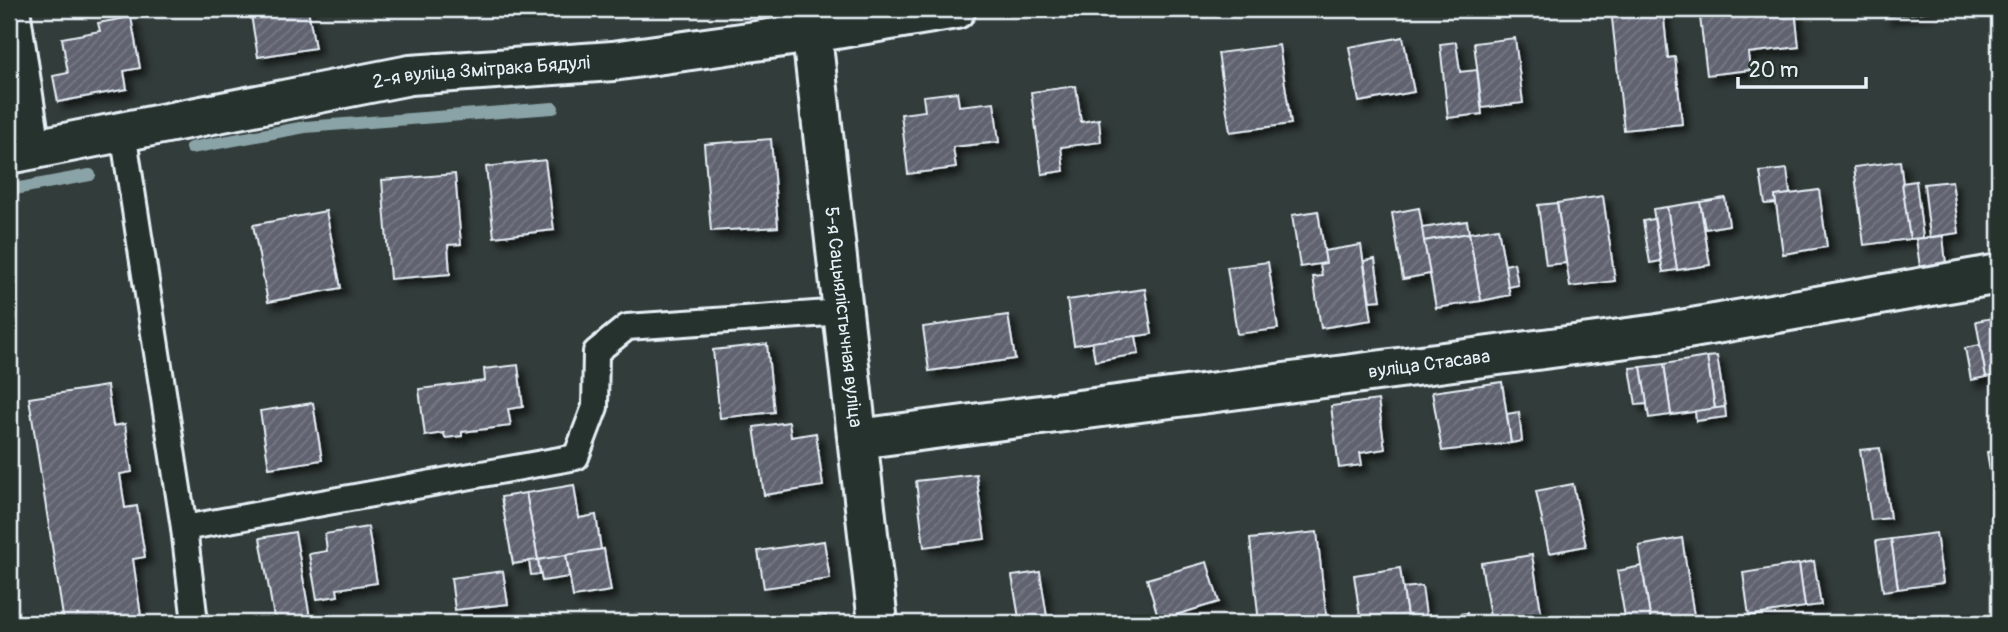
<svg xmlns="http://www.w3.org/2000/svg" width="2008" height="632" viewBox="0 0 2008 632" font-family="Pangolin,sans-serif">
<style>
.lines{fill:none;stroke-linecap:round;stroke-linejoin:round}
.stream{stroke:#8aa3a7;stroke-width:12}
.building{fill:url(#building-hatch);stroke:#e8f1f8;stroke-width:2;filter:url(#shadow)}
.service-casing{stroke:#e8f1f8;stroke-width:30}
.minor-casing{stroke:#e8f1f8;stroke-width:44}
.service{stroke:#26332d;stroke-width:24}
.minor{stroke:#26332d;stroke-width:38}
.labels{text-anchor:middle;dominant-baseline:central;stroke-width:5;stroke-linejoin:round;paint-order:stroke}
.street-label{font-size:19px;fill:#e8f1f8;stroke:#26332d}
</style>
<defs>
<pattern id="building-hatch" width="6" height="6" patternUnits="userSpaceOnUse" patternTransform="scale(1.75)"><rect width="6" height="6" fill="#60626f"/><path d="M-1 1l2-2M0 6l6-6M5 7l2-2" fill="none" stroke="#777984"/></pattern>
<filter id="shadow"><feDropShadow dx="6" dy="6" stdDeviation="3.5" flood-color="#0009"/></filter>
</defs>
<rect width="100%" height="100%" fill="#323c3a"/>
<filter id="ink" filterUnits="userSpaceOnUse"><feTurbulence type="fractalNoise" baseFrequency=".0143" numOctaves="2"/><feDisplacementMap in="SourceGraphic" scale="14" xChannelSelector="R" yChannelSelector="G"/><feConvolveMatrix kernelMatrix="1 2 1 2 8 2 1 2 1" color-interpolation-filters="sRGB"/></filter>
<g filter="url(#ink)">
<g class="lines">
<g class="stream">
<path d="M191,148L305,127L553,108"/>
<path d="M9,190L90,175"/>
</g>
</g>
<g class="building">
<path d="M250,9H308L315,48L258,57Z"/>
<path d="M1611,9H1663L1668,58L1675,57L1682,124L1624,130Z"/>
<path d="M1699,9H1795L1799,47L1748,53L1750,70L1707,75Z"/>
<path d="M1884,9H1931V11L1885,17Z"/>
<path d="M131,17L140,68L124,71L127,89L58,102L53,76L68,73L62,38L100,31L98,23Z"/>
<path d="M1403,37L1414,92L1359,102L1349,47Z"/>
<path d="M1515,38L1523,103L1482,108L1474,43Z"/>
<path d="M1456,42L1460,72L1477,70L1482,114L1448,118L1440,44Z"/>
<path d="M1279,45L1291,124L1230,132L1218,53Z"/>
<path d="M1076,86L1081,122L1099,119L1101,142L1061,147L1064,171L1042,174L1031,92Z"/>
<path d="M957,92L959,106L994,102L999,142L953,147L956,168L908,174L901,114L925,111L923,96Z"/>
<path d="M771,139L778,227L711,231L704,144Z"/>
<path d="M545,160L554,230L494,237L486,167Z"/>
<path d="M1900,161L1910,239L1864,245L1854,167Z"/>
<path d="M1787,169L1790,194L1775,196L1776,203L1765,204L1760,172Z"/>
<path d="M455,174L461,244L448,245L450,274L390,279L382,180Z"/>
<path d="M1916,181L1923,238L1910,239L1902,183Z"/>
<path d="M1952,181L1959,233L1930,237L1924,184Z"/>
<path d="M1819,190L1827,247L1783,254L1775,196Z"/>
<path d="M1603,196L1615,281L1570,287L1557,203Z"/>
<path d="M1725,198L1729,225L1705,229L1700,202Z"/>
<path d="M1700,202L1710,265L1677,270L1667,207Z"/>
<path d="M1557,203L1566,263L1546,265L1538,205Z"/>
<path d="M1667,207L1677,270L1663,272L1653,209Z"/>
<path d="M1419,208L1430,274L1403,279L1392,213Z"/>
<path d="M326,211L341,288L268,302L253,225Z"/>
<path d="M1318,211L1326,263L1300,267L1292,215Z"/>
<path d="M1654,219L1661,261L1650,263L1643,221Z"/>
<path d="M1467,221L1469,233L1424,241L1422,228Z"/>
<path d="M1498,228L1510,295L1481,301L1469,233Z"/>
<path d="M1469,233L1481,301L1436,308L1424,241Z"/>
<path d="M1943,236L1946,264L1920,267L1916,239Z"/>
<path d="M1361,245L1372,320L1321,328L1313,277L1322,276L1320,264L1326,263L1324,251Z"/>
<path d="M1375,259L1381,300L1370,301L1364,261Z"/>
<path d="M1268,262L1278,329L1237,334L1227,267Z"/>
<path d="M1514,263L1518,285L1508,287L1505,265Z"/>
<path d="M1145,289L1152,334L1074,345L1067,300Z"/>
<path d="M1008,315L1015,359L929,371L923,327Z"/>
<path d="M1999,317V375L1986,377L1976,321Z"/>
<path d="M1136,336L1139,354L1095,361L1092,342Z"/>
<path d="M767,344L774,412L720,418L713,350Z"/>
<path d="M1980,345L1986,377L1971,380L1965,348Z"/>
<path d="M1717,356L1725,407L1715,409L1707,357Z"/>
<path d="M1707,357L1715,409L1671,415L1664,364Z"/>
<path d="M1664,364L1671,415L1649,418L1641,367Z"/>
<path d="M518,365L523,407L508,409L511,426L462,432V436L445,438L444,433L425,436L419,389L485,381L484,369Z"/>
<path d="M1641,367L1647,404L1636,405L1630,368Z"/>
<path d="M1502,382L1511,443L1442,451L1432,392Z"/>
<path d="M107,386L113,426L125,424L132,472L120,474L125,508L137,506L145,557L133,559L142,623H64L29,398Z"/>
<path d="M1378,400L1385,449L1360,453L1362,465L1339,468L1331,406Z"/>
<path d="M313,403L322,460L269,468L260,411Z"/>
<path d="M1725,407L1726,417L1696,421L1695,411Z"/>
<path d="M1519,412L1522,441L1511,443L1507,414Z"/>
<path d="M789,422L791,437L816,433L823,486L764,495L754,427Z"/>
<path d="M1880,448L1890,518L1871,520L1860,450Z"/>
<path d="M1998,451L1999,463L1989,465L1987,452Z"/>
<path d="M1999,463V511L1996,512L1989,465Z"/>
<path d="M976,474L985,539L924,547L916,481Z"/>
<path d="M1573,484L1586,546L1549,553L1536,491Z"/>
<path d="M574,485L579,518L596,515L601,550L538,560L526,493Z"/>
<path d="M526,493L538,560L513,564L501,497Z"/>
<path d="M368,527L377,583L337,589L338,596L317,599L309,554L327,551L325,534Z"/>
<path d="M295,532L311,623H275L260,538Z"/>
<path d="M1317,532L1327,623H1259L1250,539Z"/>
<path d="M1936,533L1943,583L1898,589L1891,539Z"/>
<path d="M1682,538L1694,616L1651,623L1639,546Z"/>
<path d="M1891,539L1898,589L1883,591L1876,541Z"/>
<path d="M824,541L830,579L764,588L758,551Z"/>
<path d="M604,549L611,591L573,597L566,555Z"/>
<path d="M566,555L569,577L542,581L538,560Z"/>
<path d="M1532,555L1543,623H1491L1481,563Z"/>
<path d="M538,560L540,574L531,575L529,561Z"/>
<path d="M1814,561L1821,605L1805,607L1799,564Z"/>
<path d="M1207,562L1219,602L1159,620L1147,579Z"/>
<path d="M1799,564L1805,607L1749,616L1743,573Z"/>
<path d="M1642,566L1651,623H1659H1626L1617,571Z"/>
<path d="M1400,568L1408,623H1361L1354,575Z"/>
<path d="M503,571L508,604L455,610L451,578Z"/>
<path d="M1040,572L1048,623H1016L1015,619L1019,618L1012,576Z"/>
<path d="M1422,586L1427,623H1408L1403,588Z"/>
<path d="M1467,613L1469,623H1427L1426,618Z"/>
<path d="M1579,614L1580,623H1554L1553,619Z"/>
<path d="M826,616V623H781V621Z"/>
</g>
<g class="lines">
<defs>
<g id="service">
<path d="M123,132L184,528L195,623"/>
<path d="M184,528L576,457L595,407L596,352L627,327L843,312"/>
</g>
<g id="minor">
<path d="M10,9L31,149"/>
<path id="s1" d="M809,9L878,623"/>
<path id="s2" d="M9,154L410,75L613,61L812,33L956,9"/>
<path id="s3" d="M858,439L1658,334L1999,274"/>
</g>
</defs>
<use href="#service" class="service-casing"/>
<use href="#minor" class="minor-casing"/>
<use href="#service" class="service"/>
<use href="#minor" class="minor"/>
</g>
</g>
<g class="labels">
<g class="street-label">
<text stroke="none"><textPath href="#s2" startOffset="480">2-я вуліца Змітрака Бядулі</textPath></text>
<text stroke="none"><textPath href="#s1" startOffset="310">5-я Сацыялістычная вуліца</textPath></text>
<text stroke="none"><textPath href="#s3" startOffset="576">вуліца Стасава</textPath></text>
</g>
</g>
<rect width="2008" height="632" fill="none" stroke="#26332d" stroke-width="35"/>
<rect x="18" y="18" width="1973" height="597" fill="none" stroke="#e8f1f8" stroke-width="2.5" filter="url(#ink)"/>
<path d="M1738 77v10h128v-10" fill="none" stroke="#e8f1f8" stroke-width="3.5"/>
<text x="1749" y="77" font-size="21" fill="#e8f1f8" stroke="#26332d" stroke-width="5" paint-order="stroke">20 m</text>
</svg>
